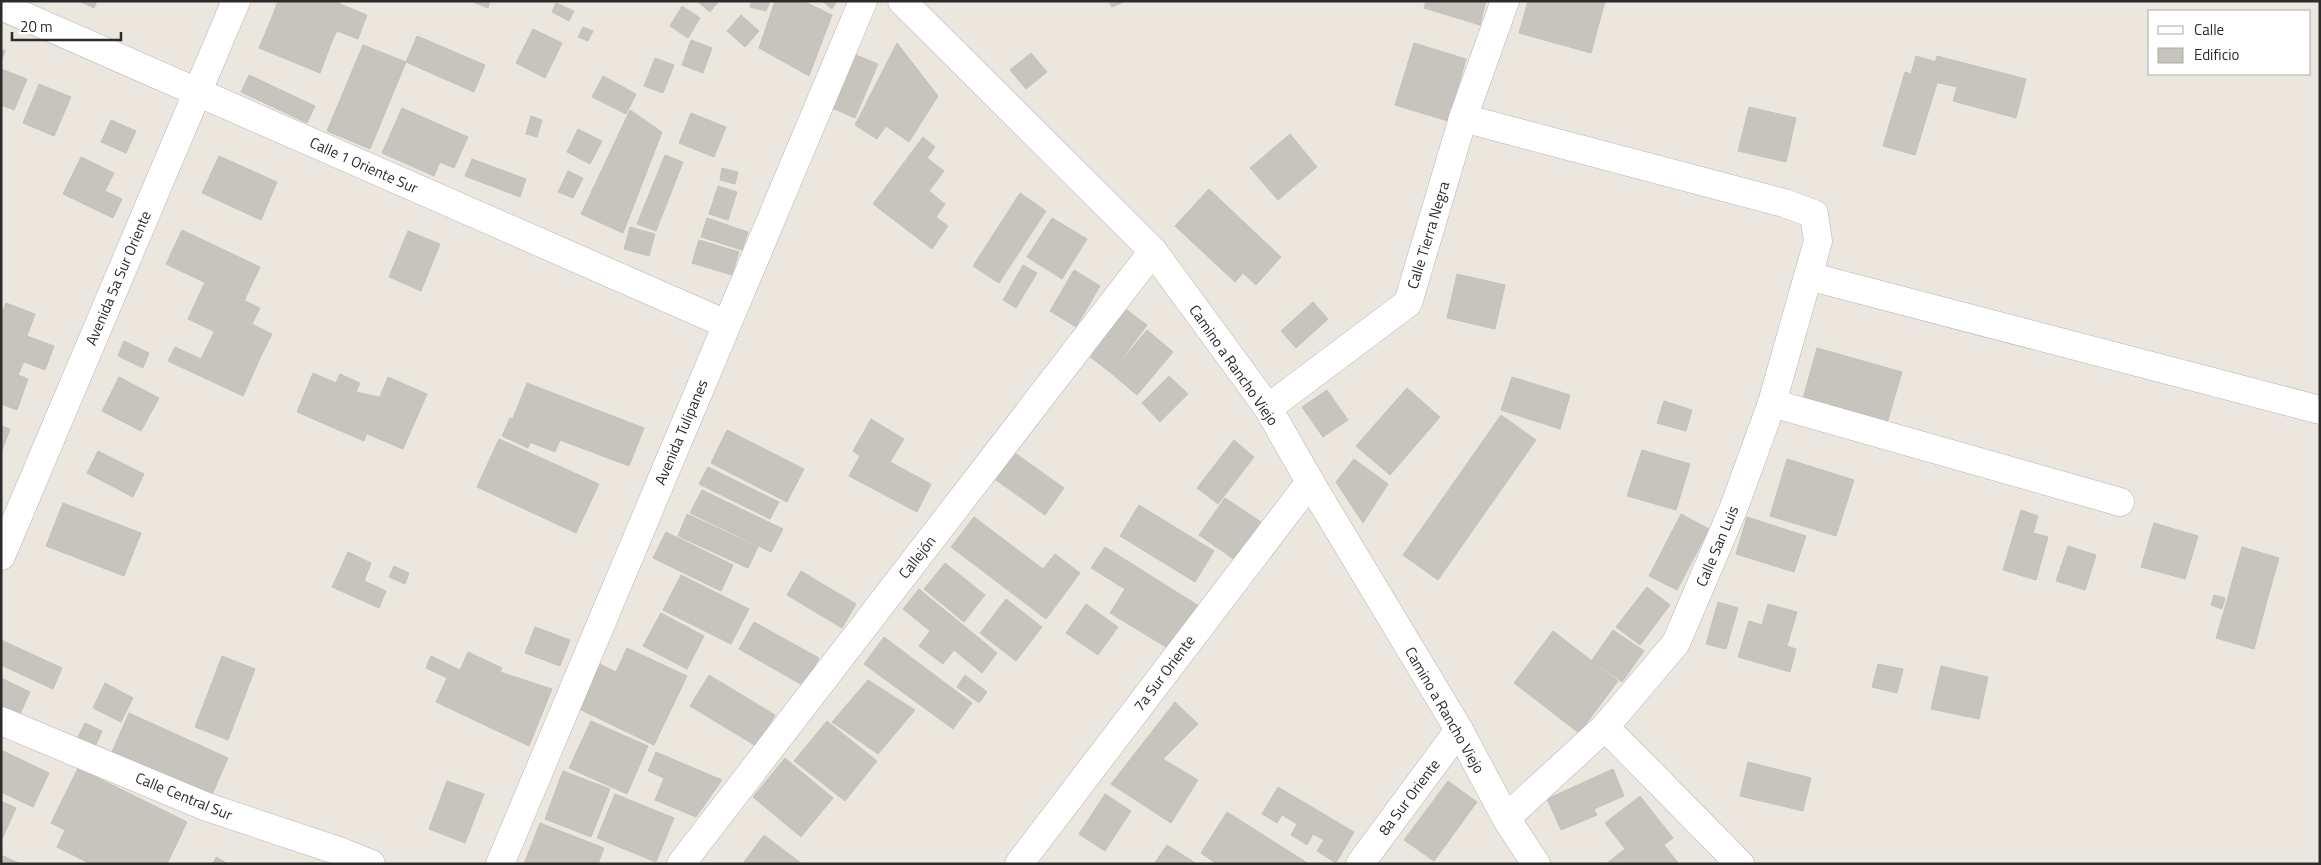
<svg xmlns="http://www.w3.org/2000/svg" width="2321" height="865" viewBox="0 0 2321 865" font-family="'Titillium Web',sans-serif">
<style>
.building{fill:#c7c4bd;stroke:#c6c2b8}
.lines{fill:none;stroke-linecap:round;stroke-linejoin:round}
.minor-casing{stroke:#b2b3bd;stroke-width:29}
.minor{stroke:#fff;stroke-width:28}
.labels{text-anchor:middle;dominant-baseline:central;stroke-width:5;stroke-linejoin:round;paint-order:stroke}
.street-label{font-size:15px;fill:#2b2b2b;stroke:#fff}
</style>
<rect width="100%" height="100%" fill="#ebe6de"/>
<g class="building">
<path d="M79,1H97L94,8Z"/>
<path d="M278,1H333L367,15L358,39L337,31L332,41L272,17Z"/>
<path d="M471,1H490L488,8Z"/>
<path d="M697,1H719L710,12Z"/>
<path d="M752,1H770L766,11L750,7Z"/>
<path d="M775,1H803L832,15L809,76L759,48Z"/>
<path d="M822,1H837L832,9Z"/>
<path d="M1109,1H1126L1112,7Z"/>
<path d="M1426,1H1486L1480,25L1424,8Z"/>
<path d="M1528,1H1605L1591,53L1519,33Z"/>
<path d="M556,3L574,11L569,21L552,12Z"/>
<path d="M682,6L700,18L688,38L670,26Z"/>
<path d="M741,15L759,31L745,47L727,31Z"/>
<path d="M272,17L332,41L320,73L259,48Z"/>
<path d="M583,27L593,31L588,41L578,37Z"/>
<path d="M533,29L562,43L545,78L516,63Z"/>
<path d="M417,36L485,65L474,92L406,62Z"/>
<path d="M691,40L712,48L703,73L682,65Z"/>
<path d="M897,43L938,96L909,142L886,126L877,139L855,125Z"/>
<path d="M1414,43L1466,59L1448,121L1395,105Z"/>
<path d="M363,45L406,62L370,149L327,131Z"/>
<path d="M1,49L5,51L1,62Z"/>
<path d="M846,51L878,64L855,118L823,104Z"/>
<path d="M1031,53L1047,72L1026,89L1010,70Z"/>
<path d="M1916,56L1936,62L1930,81L1937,83L1915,155L1883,146L1905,72L1911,74Z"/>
<path d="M1937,56L2026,79L2016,118L1953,101L1957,87L1930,81Z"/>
<path d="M655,58L674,65L663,93L644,86Z"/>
<path d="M1,69L27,79L14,110L1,105Z"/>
<path d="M249,75L315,106L307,123L241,92Z"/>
<path d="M603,76L636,94L626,114L592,97Z"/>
<path d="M39,84L71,97L54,136L23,123Z"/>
<path d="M1749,107L1796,118L1786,162L1738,151Z"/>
<path d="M402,108L468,137L454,168L440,162L434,176L382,153Z"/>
<path d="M630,110L662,132L623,233L581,214Z"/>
<path d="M691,113L726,127L714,157L679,143Z"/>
<path d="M531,116L542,120L537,137L526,134Z"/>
<path d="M111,120L136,131L126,153L101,142Z"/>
<path d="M578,129L602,141L590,164L567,152Z"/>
<path d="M1290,134L1317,167L1278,200L1250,168Z"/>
<path d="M923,137L935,147L927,158L944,171L929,191L945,204L936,217L948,226L932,249L873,204Z"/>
<path d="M665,155L683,162L656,231L637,224Z"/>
<path d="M219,156L277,182L261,220L202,193Z"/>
<path d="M81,157L114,173L105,191L122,199L113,218L63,194Z"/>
<path d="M472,159L526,179L520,197L465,176Z"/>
<path d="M722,168L738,172L735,184L720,180Z"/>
<path d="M568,171L583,178L573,198L558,192Z"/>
<path d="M718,186L737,192L728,220L709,214Z"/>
<path d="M1209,189L1281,257L1256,285L1243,273L1235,282L1175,226Z"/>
<path d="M1020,193L1046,211L999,283L973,266Z"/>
<path d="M707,218L748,232L742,250L701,237Z"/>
<path d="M1052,218L1087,239L1062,279L1027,257Z"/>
<path d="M630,227L655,234L649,256L624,249Z"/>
<path d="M182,230L260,267L244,301L166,264Z"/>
<path d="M408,231L440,244L421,291L389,277Z"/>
<path d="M699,240L739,252L732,275L692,263Z"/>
<path d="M1023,265L1037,273L1016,308L1003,300Z"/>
<path d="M1074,270L1100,286L1076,327L1050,311Z"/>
<path d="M1457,274L1505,285L1495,329L1447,318Z"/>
<path d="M205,282L260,308L252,324L272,334L262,354L188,319Z"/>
<path d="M1313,302L1328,319L1296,348L1281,331Z"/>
<path d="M6,303L35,314L27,336L54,346L45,370L1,353V316Z"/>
<path d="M1120,305L1147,325L1111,373L1084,352Z"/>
<path d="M1147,330L1173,352L1137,395L1111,373Z"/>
<path d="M214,332L262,354L243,396L168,361L175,347L201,359Z"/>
<path d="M124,341L149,353L143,368L118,356Z"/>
<path d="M1817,348L1902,372L1885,430L1801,406Z"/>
<path d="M1,353L24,361L18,375L28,379L17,410L1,404Z"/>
<path d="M313,373L336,383L340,374L360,383L356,392L379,397L364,441L297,412Z"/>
<path d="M1169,376L1188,394L1160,422L1142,403Z"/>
<path d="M119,377L159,398L141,431L102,411Z"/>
<path d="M388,377L427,394L403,449L365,433Z"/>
<path d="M1512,377L1570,395L1560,429L1501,410Z"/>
<path d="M527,383L644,428L629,466L560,440L555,452L507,433Z"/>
<path d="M1407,388L1440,417L1390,475L1356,446Z"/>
<path d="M1327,390L1348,420L1323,437L1302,407Z"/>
<path d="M1664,401L1692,410L1686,431L1657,423Z"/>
<path d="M1501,415L1536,440L1438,580L1403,555Z"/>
<path d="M510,418L536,430L528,448L502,436Z"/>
<path d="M871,419L904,439L890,462L931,484L917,512L849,476L860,456L853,451Z"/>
<path d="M1,426L10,429L1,453Z"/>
<path d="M727,430L804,469L787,502L711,463Z"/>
<path d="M499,439L599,484L576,533L477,487Z"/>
<path d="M1234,440L1254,457L1218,504L1197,488Z"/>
<path d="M1642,450L1690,464L1676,510L1627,496Z"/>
<path d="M98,451L144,474L133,497L87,473Z"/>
<path d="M1015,453L1064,488L1045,515L996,480Z"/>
<path d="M1354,459L1388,484L1363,523L1336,482Z"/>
<path d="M1787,459L1854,480L1836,536L1770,516Z"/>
<path d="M708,467L779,502L770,519L699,484Z"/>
<path d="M702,490L783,529L771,552L690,513Z"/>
<path d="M1225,498L1261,522L1235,560L1199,535Z"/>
<path d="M63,503L141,533L124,576L46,546Z"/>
<path d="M1139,505L1214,551L1195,582L1120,536Z"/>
<path d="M2021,510L2038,516L2033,533L2048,537L2036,580L2003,570Z"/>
<path d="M687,514L758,547L748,568L678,536Z"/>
<path d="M1681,514L1709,529L1677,590L1649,576Z"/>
<path d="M974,517L1043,569L1055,554L1080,573L1046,619L951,547Z"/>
<path d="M1747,517L1806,536L1794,572L1736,554Z"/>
<path d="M2154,523L2198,536L2185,579L2141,567Z"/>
<path d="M666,532L733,565L721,591L653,558Z"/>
<path d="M2068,546L2096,555L2085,590L2056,581Z"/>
<path d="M1105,547L1199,606L1171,650L1110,613L1125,589L1091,568Z"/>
<path d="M2242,547L2279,558L2266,604L2229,593Z"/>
<path d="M348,552L371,563L364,581L386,591L379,608L332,587Z"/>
<path d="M945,563L985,595L964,622L924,589Z"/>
<path d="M394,566L409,573L405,584L389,577Z"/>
<path d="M801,571L856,604L842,628L787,595Z"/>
<path d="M681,575L749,609L731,644L663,610Z"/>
<path d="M1647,587L1670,605L1640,645L1616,627Z"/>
<path d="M919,589L997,653L982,673L954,650L943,664L919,646L930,631L903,609Z"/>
<path d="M2229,594L2266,604L2254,649L2216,638Z"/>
<path d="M2214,595L2225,598L2222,609L2211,605Z"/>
<path d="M1006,599L1042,627L1016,661L980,633Z"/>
<path d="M1718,602L1738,608L1726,649L1706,644Z"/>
<path d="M1086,604L1118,627L1098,655L1066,633Z"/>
<path d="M1768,604L1797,612L1787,646L1796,649L1790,672L1738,657L1749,621L1762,625Z"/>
<path d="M661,613L704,636L687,669L643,646Z"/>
<path d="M754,622L819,658L804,686L739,649Z"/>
<path d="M535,627L570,640L560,666L525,653Z"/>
<path d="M1613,630L1644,651L1622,682L1592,660Z"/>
<path d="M1553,631L1618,681L1579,733L1514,683Z"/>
<path d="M884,637L972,703L953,729L864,664Z"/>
<path d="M1,640L62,668L53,689L1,665Z"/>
<path d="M627,648L687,676L654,745L579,709L600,664L616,672Z"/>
<path d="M468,652L502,668L500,672L552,689L529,746L436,702L447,678L426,668L431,656L460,670Z"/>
<path d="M222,656L255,669L228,740L195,727Z"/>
<path d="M1878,664L1903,669L1897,693L1872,687Z"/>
<path d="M1941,666L1988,677L1979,719L1931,709Z"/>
<path d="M709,675L775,715L756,746L690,706Z"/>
<path d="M965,675L987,692L979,703L957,687Z"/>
<path d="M1,678L30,692L19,716L1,708Z"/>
<path d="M868,680L915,710L878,754L832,722Z"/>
<path d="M105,683L133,698L121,722L93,708Z"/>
<path d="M1175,702L1198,724L1163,759L1198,780L1171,823L1111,784Z"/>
<path d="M129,713L182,737L164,776L112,752Z"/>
<path d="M591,721L648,746L627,794L569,768Z"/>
<path d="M827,721L877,761L845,801L794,761Z"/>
<path d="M85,723L102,731L95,747L77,739Z"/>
<path d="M182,737L228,758L211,797L164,776Z"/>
<path d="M1,750L49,773L33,807L1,792Z"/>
<path d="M656,752L722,780L696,817L655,800L664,778L648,771Z"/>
<path d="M785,758L833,798L801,837L753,797Z"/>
<path d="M1748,762L1811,778L1803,811L1740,796Z"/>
<path d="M78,768L187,822L167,864H91L57,847L65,830L51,823Z"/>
<path d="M1613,769L1624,796L1594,809L1597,815L1561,830L1547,799Z"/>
<path d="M563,771L610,789L591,837L545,819Z"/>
<path d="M447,781L484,794L465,843L429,829Z"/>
<path d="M1448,781L1477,802L1434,861L1404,840Z"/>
<path d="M1278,787L1354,832L1336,863L1317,851L1324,840L1313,834L1307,845L1291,835L1297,824L1282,815L1277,823L1262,814Z"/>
<path d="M615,794L674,818L656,862L597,838Z"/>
<path d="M1105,794L1131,811L1105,851L1079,834Z"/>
<path d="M1640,796L1673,838L1664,845L1679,864H1606L1625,849L1605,823Z"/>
<path d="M1,801L16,808L1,841Z"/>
<path d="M1227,812L1309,864H1217L1201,853Z"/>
<path d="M540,823L604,848L598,864H524Z"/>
<path d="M764,835L802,864H746L744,862Z"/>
<path d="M1167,845L1197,864H1154Z"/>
<path d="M1,855L21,864H1Z"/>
<path d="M216,857L228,864H213Z"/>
</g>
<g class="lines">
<defs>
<g id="minor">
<path d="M902,1L1153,251L1268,408L1310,482L1459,730L1506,818L1536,864"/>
<path d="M1,6L726,324"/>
<path d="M1463,118L1784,203L1814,214L1818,241L1772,403L1734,507L1676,643L1605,727L1506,818"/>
<path d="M1808,276L2320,410"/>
<path d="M1772,403L2120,502"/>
<path d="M1268,408L1408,303L1463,118L1505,1"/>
<path d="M1,556L236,1"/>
<path d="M1,721L207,807L339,851L371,864"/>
<path d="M1605,727L1740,864"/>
<path d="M500,864L863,1"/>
<path d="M681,864L1153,251"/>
<path d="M1019,864L1310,482"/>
<path d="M1360,864L1459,730"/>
</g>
</defs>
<use href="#minor" class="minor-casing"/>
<use href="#minor" class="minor"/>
</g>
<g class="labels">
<g class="street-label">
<text transform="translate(364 165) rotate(24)">Calle 1 Oriente Sur</text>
<text transform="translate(1428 235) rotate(-73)">Calle Tierra Negra</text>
<text transform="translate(118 278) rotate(-67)">Avenida 5a Sur Oriente</text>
<text transform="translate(1234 365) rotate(55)">Camino a Rancho Viejo</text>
<text transform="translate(681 432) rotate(-67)">Avenida Tulipanes</text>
<text transform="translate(1717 546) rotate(-67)">Calle San Luis</text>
<text transform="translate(917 557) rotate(-52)">Callejón</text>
<text transform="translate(1164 673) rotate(-53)">7a Sur Oriente</text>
<text transform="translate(1445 710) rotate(60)">Camino a Rancho Viejo</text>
<text transform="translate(184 796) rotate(22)">Calle Central Sur</text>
<text transform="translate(1409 797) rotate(-53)">8a Sur Oriente</text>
</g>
</g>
<rect width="2321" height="865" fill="none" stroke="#2b2b2b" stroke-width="5"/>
<rect x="2148" y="10" width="162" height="65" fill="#ffffff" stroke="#aaaaaa"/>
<rect x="2158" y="26" width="25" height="8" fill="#ffffff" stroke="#aaaaaa"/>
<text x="2194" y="35" font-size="15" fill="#2b2b2b">Calle</text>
<rect x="2158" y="48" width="25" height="15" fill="#c7c4bd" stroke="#aaaaaa"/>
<text x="2194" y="60" font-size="15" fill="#2b2b2b">Edificio</text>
<path d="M12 32v8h109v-8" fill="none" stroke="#2b2b2b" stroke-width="2.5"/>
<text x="20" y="32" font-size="15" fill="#2b2b2b" stroke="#ffffff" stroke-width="4" paint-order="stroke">20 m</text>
</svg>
